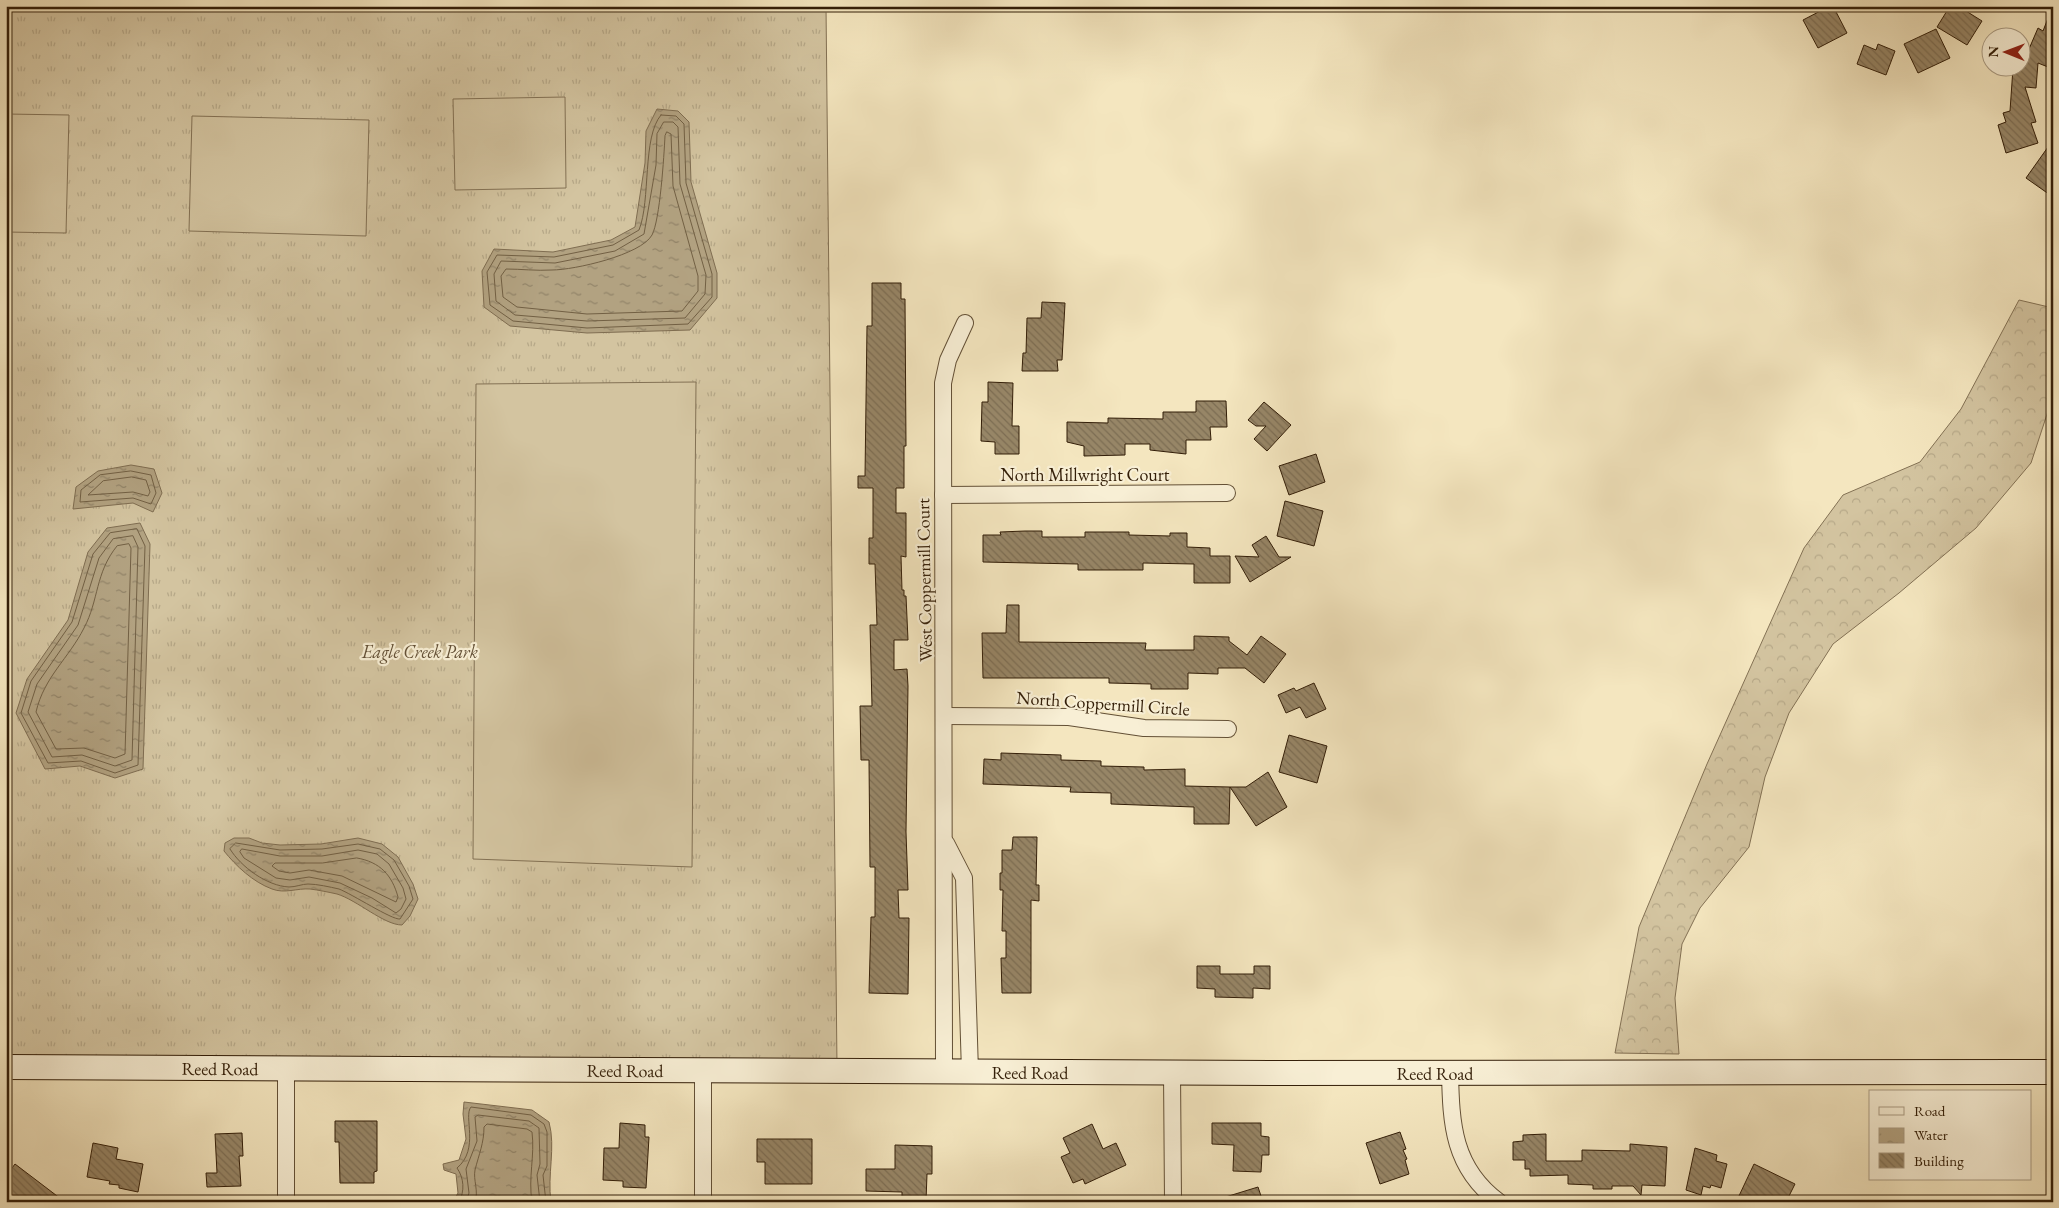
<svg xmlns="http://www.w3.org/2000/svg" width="2059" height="1208" viewBox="0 0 2059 1208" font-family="'EB Garamond',serif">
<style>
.grass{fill:url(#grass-tufts);stroke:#837154}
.forest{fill:url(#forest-crowns);stroke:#837154}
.pitch{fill:#d3c4a0;stroke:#837154}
.water{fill:url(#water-ripples);stroke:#7f6d51}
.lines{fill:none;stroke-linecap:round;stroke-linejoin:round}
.shore{stroke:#726044;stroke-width:1}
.building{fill:url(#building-back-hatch);stroke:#331e08}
.minor-casing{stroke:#635036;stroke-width:18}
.secondary-casing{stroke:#331e08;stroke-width:26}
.minor{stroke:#f8efd5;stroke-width:16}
.secondary{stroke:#f8efd5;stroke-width:24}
.labels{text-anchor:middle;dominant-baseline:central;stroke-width:4.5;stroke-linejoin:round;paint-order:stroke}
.street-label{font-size:18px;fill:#331e08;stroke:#f8efd5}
.park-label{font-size:18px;font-style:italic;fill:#635036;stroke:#f8efd5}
</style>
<defs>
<pattern id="grass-tufts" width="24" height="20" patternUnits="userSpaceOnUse" patternTransform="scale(1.25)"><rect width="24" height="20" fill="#d3c4a0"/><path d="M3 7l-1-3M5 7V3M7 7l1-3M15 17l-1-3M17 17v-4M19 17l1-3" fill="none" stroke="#b6a888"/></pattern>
<pattern id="forest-crowns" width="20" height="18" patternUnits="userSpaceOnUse" patternTransform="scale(1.25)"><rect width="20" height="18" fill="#d3c4a0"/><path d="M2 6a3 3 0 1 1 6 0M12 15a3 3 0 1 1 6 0" fill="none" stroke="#b6a888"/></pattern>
<pattern id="water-ripples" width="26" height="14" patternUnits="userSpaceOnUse" patternTransform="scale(1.25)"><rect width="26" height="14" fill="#b2a281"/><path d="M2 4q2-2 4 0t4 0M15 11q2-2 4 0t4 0" fill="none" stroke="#918368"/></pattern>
<pattern id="building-back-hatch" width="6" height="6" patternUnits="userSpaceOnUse" patternTransform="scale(1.25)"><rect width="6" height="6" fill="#978667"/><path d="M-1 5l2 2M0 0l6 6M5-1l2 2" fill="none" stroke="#7c6d53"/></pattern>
</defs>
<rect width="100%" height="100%" fill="#f4e6bf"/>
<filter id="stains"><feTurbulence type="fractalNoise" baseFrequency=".004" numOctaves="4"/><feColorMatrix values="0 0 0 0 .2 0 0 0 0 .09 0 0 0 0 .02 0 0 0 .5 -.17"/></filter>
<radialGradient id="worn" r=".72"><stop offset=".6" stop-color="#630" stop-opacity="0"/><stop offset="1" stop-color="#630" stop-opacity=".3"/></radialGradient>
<path class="grass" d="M6,6H826L837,1067L6,1063Z"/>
<path class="forest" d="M2019,300L2053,308V396L2031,463L1976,528L1899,593L1833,644L1789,713L1765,777L1749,847L1700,908L1682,944L1675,998L1679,1054L1615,1053L1639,927L1707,764L1804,548L1843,495L1920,462L1961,409Z"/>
<g class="pitch">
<path d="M120,6H382V9L120,10Z"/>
<path d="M436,6H701V7L436,8Z"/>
<path d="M565,97L566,188L455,190L453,99Z"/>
<path d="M6,114L69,115L66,233L6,232Z"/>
<path d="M192,116L369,120L366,236L189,231Z"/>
<path d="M696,382L692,867L473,859L476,384Z"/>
</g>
<g class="water">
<path d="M657,109L678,111L689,122L691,182L717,273V298L690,330L587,333L510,326L484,307L482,271L494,249L553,252L611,240L635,227L645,163L646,131Z"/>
<path d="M131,465L154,469L162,493L153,512L133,503L73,509L76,487L98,471Z"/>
<path d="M140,523L150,544L143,769L115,778L80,766L45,769L16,713L27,679L68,620L88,552L107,528Z"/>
<path d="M234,838H249L262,843L280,845L321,844L358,838L382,844L398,857L413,884L418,899L410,916L402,925C384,925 357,900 337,894C328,892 318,890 310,889C297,888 285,894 272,889C253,882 236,866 224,851L225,843Z"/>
<path d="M464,1102L532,1110L549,1122C556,1148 547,1174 551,1202H453L458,1193L456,1174L444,1170L443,1164L459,1160L466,1139L463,1114Z"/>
</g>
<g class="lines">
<g class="shore">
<path d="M661,115L676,116L684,124L686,183L712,274V297L688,324L587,328L513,321L490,305L487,272L497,255L554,257L613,245L639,230C651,200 642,137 661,115Z"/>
<path d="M664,122H673L678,127L680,184L706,275L705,294L685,318L587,321L515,315L496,301L494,274L501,261L555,263L615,251L644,234L656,165L657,134Z"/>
<path d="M667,132L671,134L673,186L698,276V291L682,311L587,314L517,307L503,297L501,276L506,269C521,269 536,271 552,270C574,270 641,255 652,235C660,220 664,156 665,136Z"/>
<path d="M131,471L151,475L156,493L151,504L133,498L80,502L81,490L100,475Z"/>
<path d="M132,477L146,480L150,492L148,496L133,492L88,495L103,481Z"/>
<path d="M137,529L145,546L138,765L115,773L81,761L48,763L21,713L31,681L72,622L93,554L110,533Z"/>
<path d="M133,536L138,547L132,760L115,766L82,755L52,757L28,712L37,684L78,625L99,558L113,539Z"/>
<path d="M129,544L131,548L125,754L115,758L84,748L56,749L36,712C44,677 69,658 84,628C99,600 95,573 117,546Z"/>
<path d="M236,843L280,850L322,849L358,844L380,849L394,860L409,886L413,899L400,919C392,920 352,894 339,889C330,887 317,884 308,884C302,884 296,887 289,887C267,886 241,867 230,849Z"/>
<path d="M242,849L280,856H322L358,850L377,854L389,864L403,888L406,899L401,909L396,913L372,898L340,883L309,877L290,880L276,878L244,858L240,852Z"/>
<path d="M357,858C380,862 392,875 398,897L396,902L342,876L309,870L290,873L279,871L272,866L275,863H322Z"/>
<path d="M459,1202C465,1191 464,1178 457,1168C480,1149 463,1116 471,1107L531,1115L544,1124L547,1132V1166L543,1175L546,1202"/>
<path d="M466,1202L469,1193L466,1169L477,1141L475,1117L478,1115L529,1121L539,1128L540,1164L537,1175L540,1202"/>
<path d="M475,1202C479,1191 473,1180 475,1170C479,1154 484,1143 484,1127L487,1124L527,1129L532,1132C535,1156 528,1177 532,1202"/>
</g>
</g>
<g class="building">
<path d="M1830,6H1833L1847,33L1818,48L1803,20Z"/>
<path d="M1950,6H1958L1982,21L1967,45L1937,27Z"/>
<path d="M2052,8L2053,69L2038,63L2036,88L2025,87L2036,122L2031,123L2038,143L2006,153L1998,125L2006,122L2003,113L2010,111L2013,68L2020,70L2038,28L2043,31Z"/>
<path d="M1936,29L1950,58L1918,73L1904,44Z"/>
<path d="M1878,44L1895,51L1886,75L1857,64L1864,45L1876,50Z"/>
<path d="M2053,140V197L2026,178Z"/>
<path d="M872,283H901V299H905L906,446H904V488H896V513H906V557L901,556L902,590H904V596H906L908,640H894V670L907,669L908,686L906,832L908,890H898L899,918H909L908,994L869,993L871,917H875V867H870L869,760H861L860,706H872L870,625H877L875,564H869V538H873V488H858V476H865L867,326H872Z"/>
<path d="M1042,302L1065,303L1062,360H1057L1058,371H1022L1023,353H1026L1027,318H1041Z"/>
<path d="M988,382L1013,383L1012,426H1019V454H995V442L981,441L982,402H988Z"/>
<path d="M1196,401H1226L1227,427H1210L1211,440H1186V454L1150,450V444H1125V455L1084,456V446L1067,442V422L1108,423V418L1163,419V412H1196Z"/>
<path d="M1264,402L1291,425L1267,451L1254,439L1266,426H1256L1248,420Z"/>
<path d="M1316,454L1325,482L1289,495L1279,466Z"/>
<path d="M1285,501L1323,511L1314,546L1277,536Z"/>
<path d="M1025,531H1042V537H1085V532H1129V535L1170,536V533H1187V547L1210,548V556H1230V583H1194V564L1143,563V570H1078V564L983,562V535H1001L1000,532Z"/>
<path d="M1266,536L1279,557H1291L1250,582L1235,556L1259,557L1252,545Z"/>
<path d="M1007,605H1019V642L1146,643L1145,650H1194V636L1229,637V641L1247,655L1261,636L1286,654L1264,683L1245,668H1218V674L1188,673V689H1151V684L1109,683V678H983L982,633H1006Z"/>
<path d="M1314,683L1326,709L1306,718L1300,707L1286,713L1278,695L1294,688L1296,691Z"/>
<path d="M1289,735L1327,746L1317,783L1279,772Z"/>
<path d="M1001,753L1061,755V760L1101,761V766L1144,767V770L1185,769V786L1230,787L1229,824H1194V807L1111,804V793L1070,792L1071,787L983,784L984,759L1001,760Z"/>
<path d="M1268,772L1287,807L1256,826L1230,787H1246Z"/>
<path d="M1013,837H1037L1036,885H1039V901L1031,900V993H1002L1001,958H1006V931H1002L1003,890H1000V873H1002V850H1012Z"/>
<path d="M1197,966H1220V974H1254V966H1270V989L1253,988V998L1215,997V989L1197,988Z"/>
<path d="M335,1121H377V1171L374,1172V1183H340L339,1142H335Z"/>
<path d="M620,1123L645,1125V1137H649L646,1188L623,1187V1181L603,1180L604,1148H619Z"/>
<path d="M1212,1123H1261V1136L1269,1137V1155H1262L1261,1172L1233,1171L1234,1145L1212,1144Z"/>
<path d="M1092,1124L1103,1149L1116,1143L1126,1165L1085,1184L1083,1179L1073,1183L1061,1157L1070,1153L1063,1138Z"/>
<path d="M1400,1132L1406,1149L1403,1150L1407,1159L1405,1160L1409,1174L1380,1184L1366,1143Z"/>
<path d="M242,1133L243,1156H239L241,1186L207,1187L206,1173H217L215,1134Z"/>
<path d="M1546,1134V1161H1582V1150L1630,1151V1144L1667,1147L1665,1186L1642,1185L1641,1195L1633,1186H1612V1189H1593V1185L1568,1184V1175L1530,1176V1169H1525V1160H1513V1142L1523,1141V1135Z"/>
<path d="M757,1139H812V1184H765V1162H757Z"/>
<path d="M93,1143L118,1148L116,1159L143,1164L138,1192L119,1188V1185L109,1184L110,1181L87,1177Z"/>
<path d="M895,1145L932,1146V1174H927L926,1201H902V1192L866,1191V1169H895Z"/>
<path d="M1695,1148L1717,1155L1716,1161L1727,1164L1721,1188L1711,1185L1710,1188L1703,1186L1701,1195L1686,1190Z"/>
<path d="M15,1164L65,1202H6V1176Z"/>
<path d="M1754,1164L1795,1184L1786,1202H1745L1738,1198Z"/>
<path d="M1258,1187L1263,1202H1220L1219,1199Z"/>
</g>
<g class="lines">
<defs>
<g id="minor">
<path d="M943,495L1227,493"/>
<path d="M945,716L1069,717L1144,728L1228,729"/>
<path d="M946,843L964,878L970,1072"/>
<path d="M286,1068V1202"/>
<path d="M703,1070V1202"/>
<path d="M944,1071L943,383L948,360L965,323"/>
<path d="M1172,1072L1173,1202"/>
<path d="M1450,1072C1451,1124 1453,1168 1499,1202"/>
</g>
<g id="secondary">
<path id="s1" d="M6,1067L1271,1073L2053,1072"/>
</g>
</defs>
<use href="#minor" class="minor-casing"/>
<use href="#secondary" class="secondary-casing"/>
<use href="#minor" class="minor"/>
<use href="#secondary" class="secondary"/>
</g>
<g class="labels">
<g class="street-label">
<text x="1085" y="474">North Millwright Court</text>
<text transform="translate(924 580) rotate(-91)">West Coppermill Court</text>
<text transform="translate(1103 703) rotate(4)">North Coppermill Circle</text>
<text stroke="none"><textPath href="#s1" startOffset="214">Reed Road</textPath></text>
<text stroke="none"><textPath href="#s1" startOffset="619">Reed Road</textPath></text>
<text stroke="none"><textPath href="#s1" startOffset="1024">Reed Road</textPath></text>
<text stroke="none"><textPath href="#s1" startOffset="1429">Reed Road</textPath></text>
</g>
<g class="park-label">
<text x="420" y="651">Eagle Creek Park</text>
</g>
</g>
<rect width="2059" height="1208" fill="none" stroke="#f4e6bf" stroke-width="25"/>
<rect x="8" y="8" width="2044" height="1193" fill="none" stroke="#331e08" stroke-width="2.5"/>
<rect x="12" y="12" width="2034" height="1183" fill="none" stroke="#331e08"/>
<rect x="1869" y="1090" width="162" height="90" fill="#f8efd5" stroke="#a99b83"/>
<rect x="1879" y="1107" width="25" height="8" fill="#f8efd5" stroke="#a99b83"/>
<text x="1914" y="1116" font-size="15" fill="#331e08">Road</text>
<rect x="1879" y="1128" width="25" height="15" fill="url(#water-ripples)" stroke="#a99b83"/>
<text x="1914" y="1140" font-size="15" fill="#331e08">Water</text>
<rect x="1879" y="1153" width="25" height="15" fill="url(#building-back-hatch)" stroke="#a99b83"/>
<text x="1914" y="1166" font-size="15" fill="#331e08">Building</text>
<g transform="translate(2006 52) rotate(271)"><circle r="24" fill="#f8efd5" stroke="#a99b83"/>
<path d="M0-4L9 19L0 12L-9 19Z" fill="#8f2418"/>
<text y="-8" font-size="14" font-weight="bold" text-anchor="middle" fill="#331e08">N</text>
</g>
<rect width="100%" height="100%" filter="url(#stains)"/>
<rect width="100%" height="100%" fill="url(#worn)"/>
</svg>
